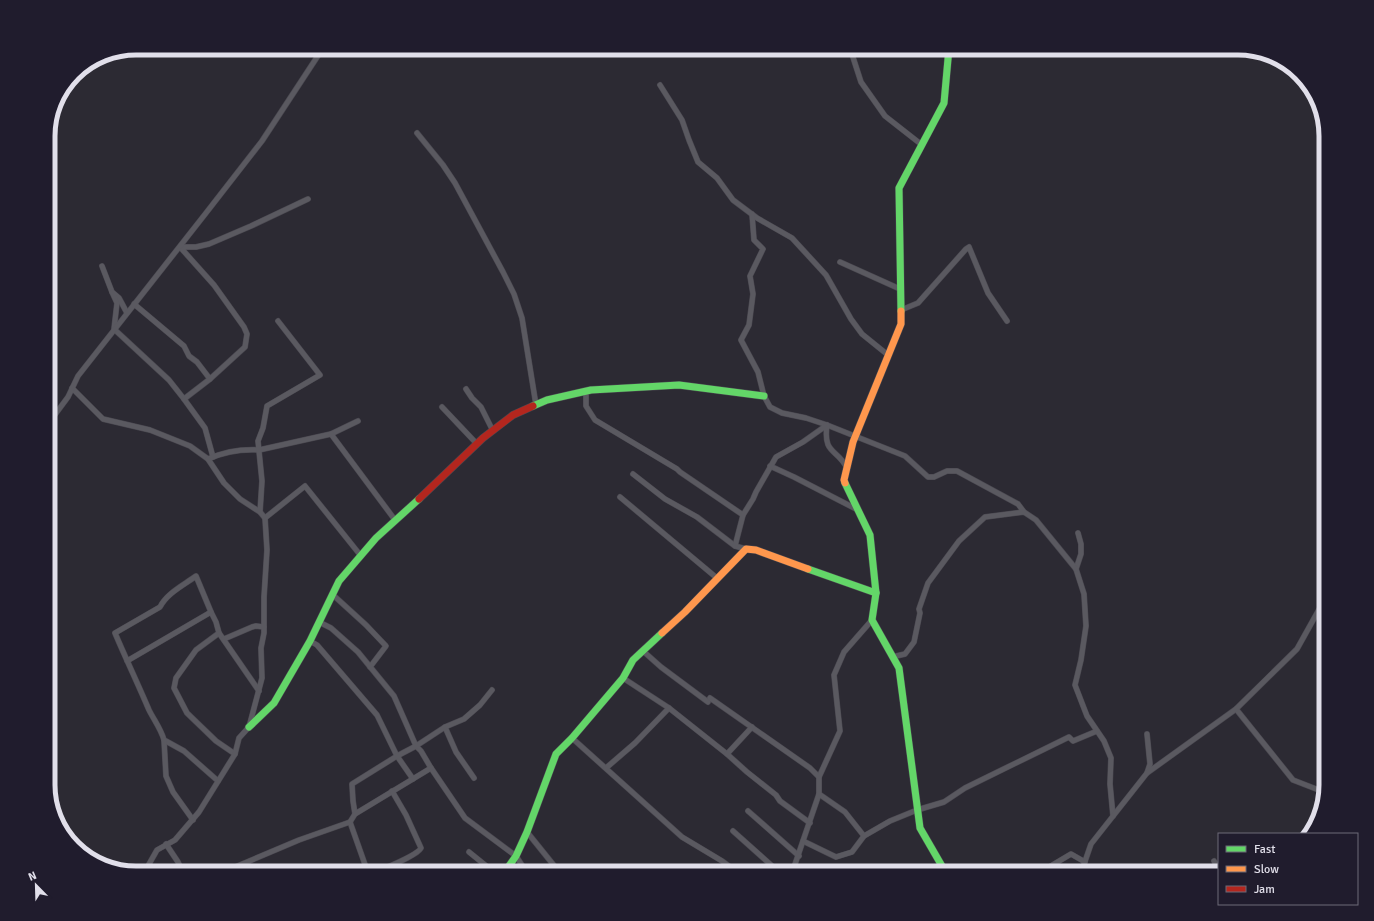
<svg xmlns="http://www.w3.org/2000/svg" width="1374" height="921" viewBox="0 0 1374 921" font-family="Signika,sans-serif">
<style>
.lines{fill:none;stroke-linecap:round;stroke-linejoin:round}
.street-casing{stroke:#4a4850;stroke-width:6}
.fast-casing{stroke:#4a4850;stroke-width:8}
.slow-casing{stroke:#4a4850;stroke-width:8}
.jam-casing{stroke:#4a4850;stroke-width:8}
.street{stroke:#5a5960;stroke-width:5}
.fast{stroke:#63d668;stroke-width:7}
.slow{stroke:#ff974d;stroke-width:7}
.jam{stroke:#b3261e;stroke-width:7}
.rim{fill:none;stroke:#e1dfea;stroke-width:5}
</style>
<rect width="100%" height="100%" fill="#2c2a33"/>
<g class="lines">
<defs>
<g id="street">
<path d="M850,48L861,82L885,116L922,145"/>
<path d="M660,85L682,120L689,140L698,162L717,178L733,200L757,218L792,238L826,275L851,319L862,334L888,355"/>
<path d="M417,133L443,165L455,183L503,272L514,294L522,318L536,405"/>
<path d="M752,214L754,240L763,249L750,276L753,294L749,325L741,340L758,372L764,396L770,407L782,413L806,418L827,425L905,456L928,477H934L947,471H957L1018,504L1024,512"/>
<path d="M840,262L900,289"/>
<path d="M102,266L112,292L119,298L127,313"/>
<path d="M112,292L117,303L114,329L169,380L184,399L205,428L213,457"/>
<path d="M134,304L184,346L189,356L197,362L210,379"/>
<path d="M901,310L918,303L966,249L969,247L988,293L1007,321"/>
<path d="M72,388L103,419L150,430L190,446L208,459C224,452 242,449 259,450L331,434L358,421"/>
<path d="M466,389L472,398L481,407L493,431"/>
<path d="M586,391V406L595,420L677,469L680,472L743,515"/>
<path d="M184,399L210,379L245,347L247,334L244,327L214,285L180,247H196L209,244L251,226L308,199"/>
<path d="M442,407L477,444"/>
<path d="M48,424L68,397L78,376L206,213L262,141L323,48"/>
<path d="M331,434L395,520"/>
<path d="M208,459L224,483L240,499L260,512"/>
<path d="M770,466L794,477L858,510"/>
<path d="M633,474L665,499L697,517L735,546L746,549"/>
<path d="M620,497L718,579"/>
<path d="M265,518L305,486L361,556"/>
<path d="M1078,533L1081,544V554L1076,569L1084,594L1086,626L1081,660L1075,685L1087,716L1104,741L1111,758L1110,784L1113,816"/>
<path d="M735,546L743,515L753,499L756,492L776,457L803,442L827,425C823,455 837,448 847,468"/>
<path d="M332,594L366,625L386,646L370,667"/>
<path d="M211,612L216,622L219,633L196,650L176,678L174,688L187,713L216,741L235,754"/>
<path d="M319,622L331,628L358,652L394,696L416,746L421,751L431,768L465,818L516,856L527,873"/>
<path d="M219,633L259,691"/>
<path d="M224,639L252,627L256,626L264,627"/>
<path d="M310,641L317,645L377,715L397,756L413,779"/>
<path d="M643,651L661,667L708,702"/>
<path d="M892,657L905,654L914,642L920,613L919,609L928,583L959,541L985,517L1024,512L1036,520L1076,569"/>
<path d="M127,661L211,612L196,576C184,585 167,593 160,607L115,633C126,659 138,684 149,710C154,720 161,729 164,740L184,751L218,781"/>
<path d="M623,678L669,708L727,754"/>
<path d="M710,698L810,768L819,777"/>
<path d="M1236,709L1293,780L1324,792"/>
<path d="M445,727L456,752L474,778"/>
<path d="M752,727L727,754L747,772L776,795L780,801L810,823"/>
<path d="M1147,734L1150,764L1147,773"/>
<path d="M572,738L682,837L722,861L738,873"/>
<path d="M164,740L166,776L173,792L193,820"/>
<path d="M606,768L635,743L669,708"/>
<path d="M819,794L845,812L864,836"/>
<path d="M748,811L799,856"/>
<path d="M355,814L353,801L352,784L397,756L416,746L445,727L464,719L480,705L492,690"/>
<path d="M350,822L368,873"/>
<path d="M733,831L780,873"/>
<path d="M527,832L560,873"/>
<path d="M803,841L836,857L852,852L864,836L890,821L917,810L944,802L965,788L1069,737L1073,741L1097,731"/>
<path d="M166,844L178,862L183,873"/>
<path d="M469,852L495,873"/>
<path d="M1214,861L1219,870"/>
<path d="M144,873L157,850L175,840L199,812L235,754L239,738L249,727L262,678L261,648L264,633V597L267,550L265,518L260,512L262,481L258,441L263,428L267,406L320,375L278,321"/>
<path d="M221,873L299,840L350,822L355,814L431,768"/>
<path d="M374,873C384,868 417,856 421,848L406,815L392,791"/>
<path d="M792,873L819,794V777L840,731L834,675L844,652L872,620"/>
<path d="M1039,873L1071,854L1085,862"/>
<path d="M1081,873L1091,844L1147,773L1236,709L1297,649L1326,597"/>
<path d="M1191,873L1194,872V873"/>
</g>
<g id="fast">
<path d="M901,311L899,188L944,103L949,48"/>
<path d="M533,406L547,400L591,390L679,385L764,396"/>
<path d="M845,483L870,535L876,593L872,620L899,668L920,828L946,873"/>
<path d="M808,569L876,593"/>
<path d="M249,727L274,703L310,641L339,581L376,538L419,499"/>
<path d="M504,873L516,856L527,832L556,754L572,738L623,678L633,660L662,633"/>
</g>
<g id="slow">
<path d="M845,483L844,480L853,442L901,324V311"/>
<path d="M662,633L685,612L746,549L756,550L808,569"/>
</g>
<path id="jam" d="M419,499L483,438L513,415L533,406"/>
</defs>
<use href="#street" class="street-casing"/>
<use href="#fast" class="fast-casing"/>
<use href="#slow" class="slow-casing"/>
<use href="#jam" class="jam-casing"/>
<use href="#street" class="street"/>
<use href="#fast" class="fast"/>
<use href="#slow" class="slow"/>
<use href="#jam" class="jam"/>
</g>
<path d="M0 0H1374V921H0ZM136 55H1238A81 81 0 0 1 1319 136V785A81 81 0 0 1 1238 866H136A81 81 0 0 1 55 785V136A81 81 0 0 1 136 55Z" fill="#201c2d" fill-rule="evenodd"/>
<path class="rim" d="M136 55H1238A81 81 0 0 1 1319 136V785A81 81 0 0 1 1238 866H136A81 81 0 0 1 55 785V136A81 81 0 0 1 136 55Z"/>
<rect x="1218" y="833" width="140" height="72" fill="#201c2d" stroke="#6d6a79"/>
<rect x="1226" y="846" width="20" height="6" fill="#63d668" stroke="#6d6a79"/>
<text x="1254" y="853" font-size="12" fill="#e1dfea">Fast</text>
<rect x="1226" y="866" width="20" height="6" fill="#ff974d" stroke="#6d6a79"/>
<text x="1254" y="873" font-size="12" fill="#e1dfea">Slow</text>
<rect x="1226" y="886" width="20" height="6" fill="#b3261e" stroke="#6d6a79"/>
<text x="1254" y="893" font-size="12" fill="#e1dfea">Jam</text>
<g transform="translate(36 885) rotate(337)" stroke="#201c2d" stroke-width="3" paint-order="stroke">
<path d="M0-3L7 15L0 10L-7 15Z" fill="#e1dfea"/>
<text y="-6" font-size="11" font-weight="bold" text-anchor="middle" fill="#e1dfea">N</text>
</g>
</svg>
